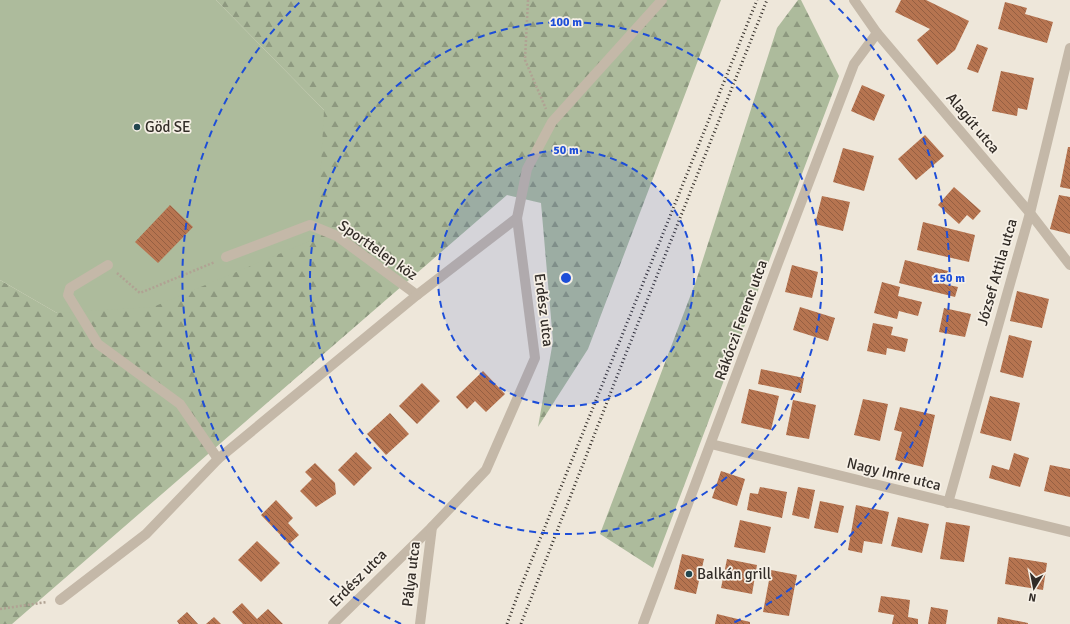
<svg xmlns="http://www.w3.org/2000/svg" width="1070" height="624" viewBox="0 0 1070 624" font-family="Signika,sans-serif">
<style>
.forest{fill:url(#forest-firs)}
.garden{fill:#adbb9c}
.building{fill:url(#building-back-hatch)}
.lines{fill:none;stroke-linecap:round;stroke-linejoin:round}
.path{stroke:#b0a293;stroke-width:2.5;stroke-dasharray:2 2;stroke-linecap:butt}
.minor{stroke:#c4b8a8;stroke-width:10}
.rail{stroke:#322c27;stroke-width:3;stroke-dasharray:1 3;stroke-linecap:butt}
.ring{fill:none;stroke:#1d4ed8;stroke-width:2;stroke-dasharray:7 5}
.poi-dot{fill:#22464e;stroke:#f6f0e6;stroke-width:1.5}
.labels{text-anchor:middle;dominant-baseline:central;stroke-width:3.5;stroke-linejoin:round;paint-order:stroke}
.street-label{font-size:15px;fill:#322c27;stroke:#f6f0e6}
.poi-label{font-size:15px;fill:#322c27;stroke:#f6f0e6;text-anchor:start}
.centre{fill:#1d4ed8;stroke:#f6f0e6;stroke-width:2}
.ring-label{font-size:12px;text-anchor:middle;font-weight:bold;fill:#1d4ed8;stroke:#f6f0e6;stroke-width:3.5;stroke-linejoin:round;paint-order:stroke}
</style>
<defs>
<pattern id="forest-firs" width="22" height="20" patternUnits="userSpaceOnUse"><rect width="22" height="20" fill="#adbb9c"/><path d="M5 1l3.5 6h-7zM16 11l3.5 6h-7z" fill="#8d987f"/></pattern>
<pattern id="building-back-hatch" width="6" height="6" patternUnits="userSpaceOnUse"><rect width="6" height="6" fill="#b67450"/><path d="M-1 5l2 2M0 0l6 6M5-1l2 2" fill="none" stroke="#955f42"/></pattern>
</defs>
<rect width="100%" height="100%" fill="#eee7da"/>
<g class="forest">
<path d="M216,0H721L588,349L538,427L553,341L541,203L507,195L12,624H0V280L57,313L324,110Z"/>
<path d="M798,0H801L839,76L653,568L600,534L696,281L777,28Z"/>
</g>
<path class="garden" d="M0,0H216L324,110L317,238L153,307L57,313L0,280Z"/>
<g class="building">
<path d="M901,0H926L969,21L955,50L937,65L917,40L930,29L895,12Z"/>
<path d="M1005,2L1027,8L1025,14L1053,22L1047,43L998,29Z"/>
<path d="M977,44L988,48L978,73L967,69Z"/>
<path d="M1001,71L1034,78L1027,110L1018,108L1017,116L992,111Z"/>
<path d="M862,85L885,95L874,121L851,111Z"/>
<path d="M925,135L944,156L916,180L898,159Z"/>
<path d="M1068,147H1070V189L1060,187Z"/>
<path d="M843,148L874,156L864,191L833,182Z"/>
<path d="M954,187L981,211L973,220L967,215L959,224L938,205Z"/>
<path d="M1059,195L1070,197V234L1050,229Z"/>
<path d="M822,196L850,202L843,231L815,224Z"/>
<path d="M170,205L193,227L158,263L135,242Z"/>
<path d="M923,222L975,235L969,262L917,250Z"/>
<path d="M905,260L948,271L944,284L958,287L955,297L899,283Z"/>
<path d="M792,265L818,272L812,298L785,292Z"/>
<path d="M882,282L900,287L898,296L922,302L918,316L899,311L897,319L874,313Z"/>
<path d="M1017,291L1049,299L1042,328L1010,321Z"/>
<path d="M800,307L835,318L828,341L793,330Z"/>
<path d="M944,308L971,314L965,337L939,332Z"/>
<path d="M873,323L893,327L891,335L908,339L905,352L887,348L886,355L867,351Z"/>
<path d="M1009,335L1032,341L1023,378L1000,372Z"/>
<path d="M761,369L804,378L801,393L758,384Z"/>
<path d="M483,371L505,394L486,412L475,401L467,409L456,397Z"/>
<path d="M422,383L440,401L417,424L399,406Z"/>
<path d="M749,389L779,396L771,430L741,423Z"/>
<path d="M990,396L1020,403L1011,441L980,433Z"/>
<path d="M863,399L888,404L880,441L854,435Z"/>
<path d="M793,400L816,405L809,439L786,435Z"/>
<path d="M900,407L935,415L923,467L895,460L902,432L894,430Z"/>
<path d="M390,413L409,434L386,455L367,434Z"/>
<path d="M356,452L372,468L354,486L338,470Z"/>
<path d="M1014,453L1029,458L1020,487L989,478L992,465L1009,470Z"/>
<path d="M315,463L335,483L336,494L316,507L300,491L312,479L305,472Z"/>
<path d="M1050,465L1070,469V497L1044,491Z"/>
<path d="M721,471L745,479L737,506L712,498Z"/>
<path d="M760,487L787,492L782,518L747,510L750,493L758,494Z"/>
<path d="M798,487L815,490L809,519L792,515Z"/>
<path d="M276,500L293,518L288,523L299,535L289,544L261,515Z"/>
<path d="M820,501L844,506L838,533L814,528Z"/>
<path d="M856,505L889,512L882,544L864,541L862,553L848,550Z"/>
<path d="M898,517L929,524L922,553L891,546Z"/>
<path d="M740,520L771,527L765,553L734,547Z"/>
<path d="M946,522L970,526L964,562L940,559Z"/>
<path d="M257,541L280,563L261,582L238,560Z"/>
<path d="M682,554L704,559L696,594L674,589Z"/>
<path d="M1009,557L1047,563L1043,590L1005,584Z"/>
<path d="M727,559L757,565L752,594L721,588Z"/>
<path d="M771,570L797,575L789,616L763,612Z"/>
<path d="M881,596L910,600L908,617L918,619V624H892L894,615L878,612Z"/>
<path d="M242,603L257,619L268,609L283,624H243L232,612Z"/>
<path d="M931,607L948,610L946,624H928Z"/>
<path d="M187,612L198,624H179L177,621Z"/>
<path d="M717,614L750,622V624H715Z"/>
<path d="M214,617L221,624H206Z"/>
<path d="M998,617L1028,623V624H997Z"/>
</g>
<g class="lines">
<g class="path">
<path d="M528,0L525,60L546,109"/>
<path d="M117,273L140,293L215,262"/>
<path d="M0,609L47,602"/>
</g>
<g class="minor">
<path d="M854,0L877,33L1030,213L1070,265"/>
<path d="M226,257L310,225L337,236L417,295L517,218"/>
<path d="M108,265L70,288L68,295L98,344L180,404L218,459"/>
<path d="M711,444L1070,532"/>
<path d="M948,503L1030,213L1070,48"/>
<path d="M60,600L146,534L218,459L417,295"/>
<path d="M333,624L432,527L486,470L535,358L517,218L527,169L552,122L662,0"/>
<path d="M420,624L432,527"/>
<path d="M643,624L778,263L854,64L877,33"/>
</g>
<g class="rail">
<path d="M507,624L520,589L757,0"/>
<path d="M521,624L621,366L767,0"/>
</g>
</g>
<circle cx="566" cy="278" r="128" fill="#1d4ed8" fill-opacity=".12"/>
<g class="ring">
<circle cx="566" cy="278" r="128"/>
<circle cx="566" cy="278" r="256"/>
<path d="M401 624A383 383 0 0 1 302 0M830 0A383 383 0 0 1 731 624"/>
</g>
<g class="poi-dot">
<circle cx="137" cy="127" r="4"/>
<circle cx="689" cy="574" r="4"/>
</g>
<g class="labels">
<g class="street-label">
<text transform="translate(973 123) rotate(50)">Alagút utca</text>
<text transform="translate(378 250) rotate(35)">Sporttelep köz</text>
<text transform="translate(997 272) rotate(-74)">József Attila utca</text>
<text transform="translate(544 310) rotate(83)">Erdész utca</text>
<text transform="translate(741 320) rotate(-70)">Rákóczi Ferenc utca</text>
<text transform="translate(894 474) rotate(14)">Nagy Imre utca</text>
<text transform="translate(411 574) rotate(-83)">Pálya utca</text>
<text transform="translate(358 578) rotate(-45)">Erdész utca</text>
</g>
<g class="poi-label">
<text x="145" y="127">Göd SE</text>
<text x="697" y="574">Balkán grill</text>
</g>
</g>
<circle cx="566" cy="278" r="6" class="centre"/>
<g class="ring-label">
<text x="566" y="26">100 m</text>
<text x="566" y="154">50 m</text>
<text x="949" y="282">150 m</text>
</g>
<g transform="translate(1034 588) rotate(190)" stroke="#f6f0e6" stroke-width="3" paint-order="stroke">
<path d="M0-3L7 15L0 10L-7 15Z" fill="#322c27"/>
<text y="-6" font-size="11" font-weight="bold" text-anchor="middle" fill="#322c27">N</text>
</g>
</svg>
